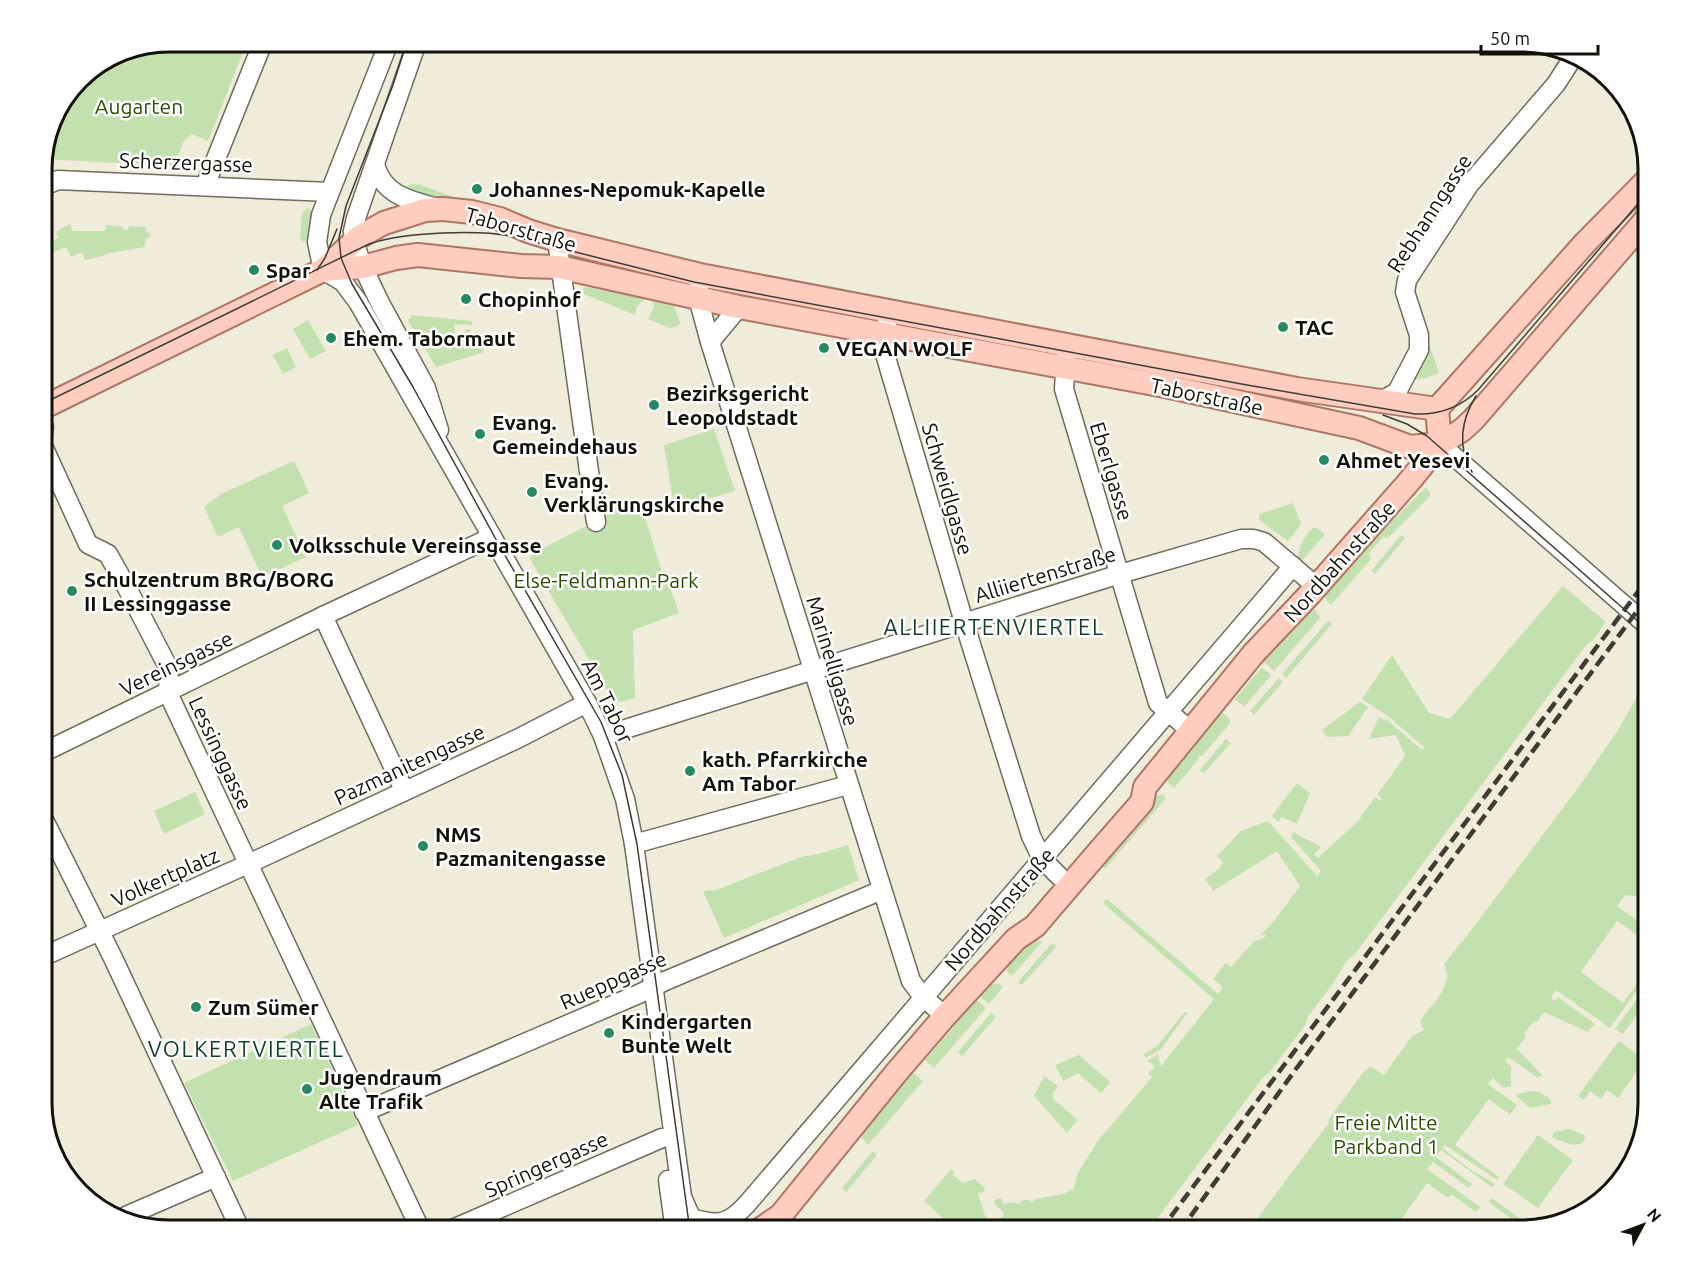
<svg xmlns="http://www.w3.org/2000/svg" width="1691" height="1273" viewBox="0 0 1691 1273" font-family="Ubuntu,sans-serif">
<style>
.green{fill:#c3e1ae}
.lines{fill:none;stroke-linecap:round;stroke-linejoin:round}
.minor-casing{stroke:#6f6c5d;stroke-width:21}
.major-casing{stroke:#ac7665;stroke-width:26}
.minor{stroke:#fff;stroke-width:18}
.major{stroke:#fecdbf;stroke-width:22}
.tram{stroke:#3f3c34;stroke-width:1.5}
.rail{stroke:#3f3c34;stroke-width:4.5;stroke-dasharray:12 6;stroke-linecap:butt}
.poi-dot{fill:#278962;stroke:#fff;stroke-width:2}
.labels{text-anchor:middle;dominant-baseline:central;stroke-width:5;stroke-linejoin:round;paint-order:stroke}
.park-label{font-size:21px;fill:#2b4e00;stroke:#fff}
.street-label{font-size:21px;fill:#13110b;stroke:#fff}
.poi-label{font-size:21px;font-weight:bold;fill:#13110b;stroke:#fff;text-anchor:start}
.neighbourhood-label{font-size:22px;letter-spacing:1.5px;fill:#103e2b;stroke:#fff}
.rim{fill:none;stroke:#13110b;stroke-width:3}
</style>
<rect width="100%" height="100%" fill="#efecda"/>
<g class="green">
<path d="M169,42H247L208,141L192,134L183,142L174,166L43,159L55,113L85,74L121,52Z"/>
<path d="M411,184L421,185L456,198L455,200L423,197L398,190Z"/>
<path d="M307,208L312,210L308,238L304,242L300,239L302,214Z"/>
<path d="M70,224L73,231H105L106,225L122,226V229L128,230L129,226L146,227V232L150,233V238H146L145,247L105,254L104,256L85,260L82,252L71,257L66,247L42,257V242L45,241L48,243L58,238L56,233L60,229Z"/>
<path d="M586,287L645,299L637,306L635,315L584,294L583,289Z"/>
<path d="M652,301L674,306L680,323L678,326L670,328L648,319L654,307Z"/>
<path d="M412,315L472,321V325L454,324L455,335L464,336L466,329L471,330V337L481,338L484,352L436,367L408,321Z"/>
<path d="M308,320L326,351L310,359L293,329Z"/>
<path d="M1427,342L1430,346L1439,373L1426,378L1409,380Z"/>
<path d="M287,348L296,367L283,374L273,355Z"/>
<path d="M714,429L735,491L645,517L665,582L669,584L679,613L633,630L635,698L618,702L612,699L530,559L532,554L617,510L673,500L664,445Z"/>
<path d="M294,461L309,493L282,506L306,557L262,577L239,527L218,537L204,507L221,494Z"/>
<path d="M1425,488L1430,492V496L1388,538L1383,537L1369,553L1371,559L1331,605L1325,599V595L1374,539Z"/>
<path d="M1293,503L1301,524L1288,541L1259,520V515L1262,513Z"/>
<path d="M1315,527L1325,534L1303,560L1298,558C1299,547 1305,533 1315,527Z"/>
<path d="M1401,535L1405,538L1375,574L1371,571Z"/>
<path d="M1563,586L1606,622L1592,641L1587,644L1355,954L1346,962L1334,982L1307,1018L1306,1024L1269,1073L1264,1076L1148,1231H1006L999,1218L1003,1217L1004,1212L994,1204L995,1200L1001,1198L1003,1204L1014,1202L1019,1204L1023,1200H1029L1032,1202L1035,1199L1065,1194L1070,1189L1073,1191L1078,1173L1097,1142L1152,1077L1148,1073L1154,1068L1153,1065L1147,1061L1158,1054L1161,1066L1214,999L1103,903L1107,899L1218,994L1223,987L1213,979L1226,963L1231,967L1254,941L1264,938L1267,934L1260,936L1274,921L1300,886L1277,851L1213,891L1205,879L1220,868L1223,862L1217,856L1241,831L1268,821L1317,876L1321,871L1291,837L1293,832L1321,847L1314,854L1318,858L1358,821L1375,797L1380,801L1382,798L1377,795L1405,756L1396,735L1369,739L1379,717L1385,721L1386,719L1422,750L1425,748L1388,716L1362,699L1392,655L1429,713L1450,719Z"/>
<path d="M1316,610L1320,618L1274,671L1261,659L1311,611Z"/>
<path d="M1328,621L1332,624L1286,678L1282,674Z"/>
<path d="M1262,667L1271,675L1244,707L1235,699Z"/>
<path d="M1649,677V898L1625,895L1617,906L1645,926L1638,936L1617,921L1581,972L1623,1003L1648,968L1649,973L1610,1028L1556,990L1551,998L1555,1001L1558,997L1595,1024L1588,1032L1544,1012L1537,1022L1534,1021L1524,1034L1526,1036L1517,1049L1543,1076H1539L1538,1078L1508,1057L1505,1061L1511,1066V1086L1503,1088L1493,1078L1488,1084L1517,1105L1510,1115L1489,1099L1455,1145L1499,1177L1497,1180L1445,1145L1442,1148L1470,1169L1495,1184L1492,1187L1441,1150L1436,1157L1472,1184L1469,1188L1433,1162L1427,1169L1480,1207L1476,1212L1451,1194L1448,1198L1427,1183L1393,1231H1248L1328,1124L1329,1119L1365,1070L1371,1067L1384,1075L1412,1036L1424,1030L1420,1021C1431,1005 1455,985 1444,964L1469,933L1580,785L1616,733Z"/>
<path d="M1279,678L1283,682L1254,715L1250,711Z"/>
<path d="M1360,702L1368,707L1348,736L1327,737L1322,730Z"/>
<path d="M1223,713L1230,719V723L1202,756L1198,757V760L1174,788L1168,783V778L1193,749L1216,714Z"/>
<path d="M1226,739L1231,743L1204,773L1200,770Z"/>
<path d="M1297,783L1310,793L1297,824L1282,817L1278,822L1272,816Z"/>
<path d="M195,792L205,814L164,834L154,811Z"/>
<path d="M1162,794L1166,798L1105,869L1097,861L1152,797Z"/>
<path d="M848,845L859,880L724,938L703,891L716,890L801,857L822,853Z"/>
<path d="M1033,935L1042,942L1012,976L1007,972V966Z"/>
<path d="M1052,943L1056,947L1022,985L1018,982Z"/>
<path d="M998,983L1003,987L989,1004L979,996L992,984Z"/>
<path d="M1649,983V1018L1639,1012L1623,1034L1615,1029Z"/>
<path d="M975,999L986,1008L934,1068L925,1060L954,1027L952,1023Z"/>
<path d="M1185,1012H1188L1161,1049L1146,1058L1144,1054L1157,1046Z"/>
<path d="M991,1013L996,1017L962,1056L958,1052Z"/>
<path d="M311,1024L358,1125L233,1181L184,1083Z"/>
<path d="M1619,1041L1645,1060L1618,1098L1607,1090L1601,1099L1590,1091L1584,1100L1578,1096Z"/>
<path d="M1079,1055L1110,1082L1101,1093L1078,1073L1063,1081L1055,1065Z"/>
<path d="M913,1073L923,1081L868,1145L861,1137L906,1074Z"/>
<path d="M1044,1076L1058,1086L1053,1093V1099L1078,1120L1067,1133L1034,1096Z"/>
<path d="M1532,1091L1540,1092L1551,1100V1104L1530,1108L1516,1096V1094Z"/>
<path d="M1570,1129L1584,1135L1585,1139L1581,1144L1572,1145L1552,1138L1554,1132Z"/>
<path d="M1538,1135L1573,1160L1538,1208L1503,1184Z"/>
<path d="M873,1151L877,1155L846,1192L842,1188Z"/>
<path d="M951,1169L954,1171L953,1175L963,1183L975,1179L985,1188L984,1192L978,1194L985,1216L990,1220V1225L994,1229L993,1231H933L943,1218L924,1201Z"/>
<path d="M1492,1198L1529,1225L1525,1229L1489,1202Z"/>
</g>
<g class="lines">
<defs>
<g id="minor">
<path d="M389,42L321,215L317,242L323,270L343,282L358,302L587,703L603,736L625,799L634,844L682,1197L697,1231"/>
<path d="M417,42L356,218L353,231L354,242L363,267L379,301L426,388L439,430"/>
<path d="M375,164C382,195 411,201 438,208"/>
<path d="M205,186L263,42"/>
<path d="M42,187L58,180L329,192"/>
<path d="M557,240L596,522"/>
<path d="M699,287L698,298L710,342L911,981L923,997L945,1016"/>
<path d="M888,311L885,354L964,622L1031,836L1042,859L1059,876"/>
<path d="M710,342L739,307"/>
<path d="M1066,356L1064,389L1158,703L1191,731"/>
<path d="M1381,401L1397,392L1419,350V335L1405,292L1407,280L1469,185L1556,84L1572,59"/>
<path d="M42,438L44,427L42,423"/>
<path d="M42,444L88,544L108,554L126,586L169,669L168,693L421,1231"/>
<path d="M1440,444L1649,627"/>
<path d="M323,616L404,790"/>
<path d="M603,736L1120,574L1241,539H1254L1264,542L1317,587"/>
<path d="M42,753L323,616L492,537"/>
<path d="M42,816L113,958L241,1231"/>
<path d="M634,844L848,785"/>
<path d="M42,957L248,864L517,739L587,703"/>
<path d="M364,1112L641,993L665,981L882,890"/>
<path d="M668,1180L675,1231"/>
<path d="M126,1216L216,1177"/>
<path d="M691,1218C718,1226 728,1225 747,1204L1293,566"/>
<path d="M448,1231L662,1138"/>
</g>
<g id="major">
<path d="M323,270L363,267L396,258L418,255L521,266L559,267L739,307L1165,386L1359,428L1410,447L1440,444"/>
<path d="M42,408L323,270L359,237L384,223L425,210L443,209L472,212L500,219L528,231L557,240L700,275L1297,389L1437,409"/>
<path d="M1440,444L1437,409L1585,243L1649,178"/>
<path d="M758,1231L781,1215L896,1073L945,1016L1016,939L1035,926L1095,856L1142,802L1145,787L1254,653L1310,594L1407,484L1440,444L1462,430L1473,420L1649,216"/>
</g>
</defs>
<use href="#minor" class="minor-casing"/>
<use href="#major" class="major-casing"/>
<use href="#minor" class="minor"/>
<use href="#major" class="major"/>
<g class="tram">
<path d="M407,42L393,85L346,206L339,238L341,258L352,284L413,387L499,545L601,722L622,775L637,844L690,1231"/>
<path d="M317,270L325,258L337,229"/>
<path d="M42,404L369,244C404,232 480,229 516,237L694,282L1247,385L1415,414C1440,415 1460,408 1478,390L1649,191"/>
<path d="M1383,415L1407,424L1427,436L1649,631"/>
<path d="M1472,472C1457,447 1461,420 1476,396"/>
</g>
<g class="rail">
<path d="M1160,1231L1649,577"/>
<path d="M1180,1231L1293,1073L1649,595"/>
</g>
</g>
<g class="poi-dot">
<circle cx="477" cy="189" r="6"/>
<circle cx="254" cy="270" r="6"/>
<circle cx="466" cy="299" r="6"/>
<circle cx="1283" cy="327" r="6"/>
<circle cx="331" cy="338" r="6"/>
<circle cx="824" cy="348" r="6"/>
<circle cx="654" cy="405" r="6"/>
<circle cx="480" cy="434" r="6"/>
<circle cx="1324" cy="460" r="6"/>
<circle cx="532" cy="492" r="6"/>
<circle cx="277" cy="545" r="6"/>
<circle cx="72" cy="591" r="6"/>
<circle cx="690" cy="771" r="6"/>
<circle cx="423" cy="846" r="6"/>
<circle cx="196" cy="1007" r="6"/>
<circle cx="609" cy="1033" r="6"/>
<circle cx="307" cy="1089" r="6"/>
</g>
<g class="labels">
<g class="park-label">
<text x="139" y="106">Augarten</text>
<text x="606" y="580">Else-Feldmann-Park</text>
<text x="1386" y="1122">Freie Mitte<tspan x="1386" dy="24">Parkband 1</tspan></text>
</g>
<g class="street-label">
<text transform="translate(186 162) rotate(2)">Scherzergasse</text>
<text transform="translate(1429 213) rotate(-57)">Rebhanngasse</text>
<text transform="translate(521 229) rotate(16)">Taborstraße</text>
<text transform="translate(1207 396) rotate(12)">Taborstraße</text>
<text transform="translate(1112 471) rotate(73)">Eberlgasse</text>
<text transform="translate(948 489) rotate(74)">Schweidlgasse</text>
<text transform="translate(1339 561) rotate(-48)">Nordbahnstraße</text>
<text transform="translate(1045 574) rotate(-17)">Alliiertenstraße</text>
<text transform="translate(833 661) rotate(73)">Marinelligasse</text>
<text transform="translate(176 663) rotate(-26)">Vereinsgasse</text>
<text transform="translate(608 701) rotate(64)">Am Tabor</text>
<text transform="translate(221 753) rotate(65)">Lessinggasse</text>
<text transform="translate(409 764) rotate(-25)">Pazmanitengasse</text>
<text transform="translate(165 877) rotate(-24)">Volkertplatz</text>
<text transform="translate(999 909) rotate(-49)">Nordbahnstraße</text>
<text transform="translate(613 980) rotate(-24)">Rueppgasse</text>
<text transform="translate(546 1164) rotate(-24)">Springergasse</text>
</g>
<g class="poi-label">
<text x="489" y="189">Johannes-Nepomuk-Kapelle</text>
<text x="266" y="270">Spar</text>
<text x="478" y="299">Chopinhof</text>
<text x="1295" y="327">TAC</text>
<text x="343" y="338">Ehem. Tabormaut</text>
<text x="836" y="348">VEGAN WOLF</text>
<text x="666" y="393">Bezirksgericht<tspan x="666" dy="24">Leopoldstadt</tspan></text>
<text x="492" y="422">Evang.<tspan x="492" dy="24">Gemeindehaus</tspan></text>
<text x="1336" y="460">Ahmet Yesevi</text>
<text x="544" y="480">Evang.<tspan x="544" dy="24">Verklärungskirche</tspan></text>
<text x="289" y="545">Volksschule Vereinsgasse</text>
<text x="84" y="579">Schulzentrum BRG/BORG<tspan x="84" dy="24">II Lessinggasse</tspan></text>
<text x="702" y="759">kath. Pfarrkirche<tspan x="702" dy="24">Am Tabor</tspan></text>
<text x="435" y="834">NMS<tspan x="435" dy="24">Pazmanitengasse</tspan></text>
<text x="208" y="1007">Zum Sümer</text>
<text x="621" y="1021">Kindergarten<tspan x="621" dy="24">Bunte Welt</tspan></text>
<text x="319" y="1077">Jugendraum<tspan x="319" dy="24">Alte Trafik</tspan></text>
</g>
<g class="neighbourhood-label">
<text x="994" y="626">ALLIIERTENVIERTEL</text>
<text x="246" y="1048">VOLKERTVIERTEL</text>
</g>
</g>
<path d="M0 0H1691V1273H0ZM169 52H1521A117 117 0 0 1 1638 169V1103A117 117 0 0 1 1521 1220H169A117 117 0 0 1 52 1103V169A117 117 0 0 1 169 52Z" fill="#fff" fill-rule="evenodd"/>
<path class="rim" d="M169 52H1521A117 117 0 0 1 1638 169V1103A117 117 0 0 1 1521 1220H169A117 117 0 0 1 52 1103V169A117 117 0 0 1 169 52Z"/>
<g transform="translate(1643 1225) rotate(49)" stroke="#ffffff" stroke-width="4.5" paint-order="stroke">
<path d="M0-4.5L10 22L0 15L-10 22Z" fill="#13110b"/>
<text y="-9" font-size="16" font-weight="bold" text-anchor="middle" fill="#13110b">N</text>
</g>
<path d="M1481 45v9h117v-9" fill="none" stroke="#13110b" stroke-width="3"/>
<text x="1490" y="45" font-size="18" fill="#13110b" stroke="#ffffff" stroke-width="4.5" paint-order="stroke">50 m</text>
</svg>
